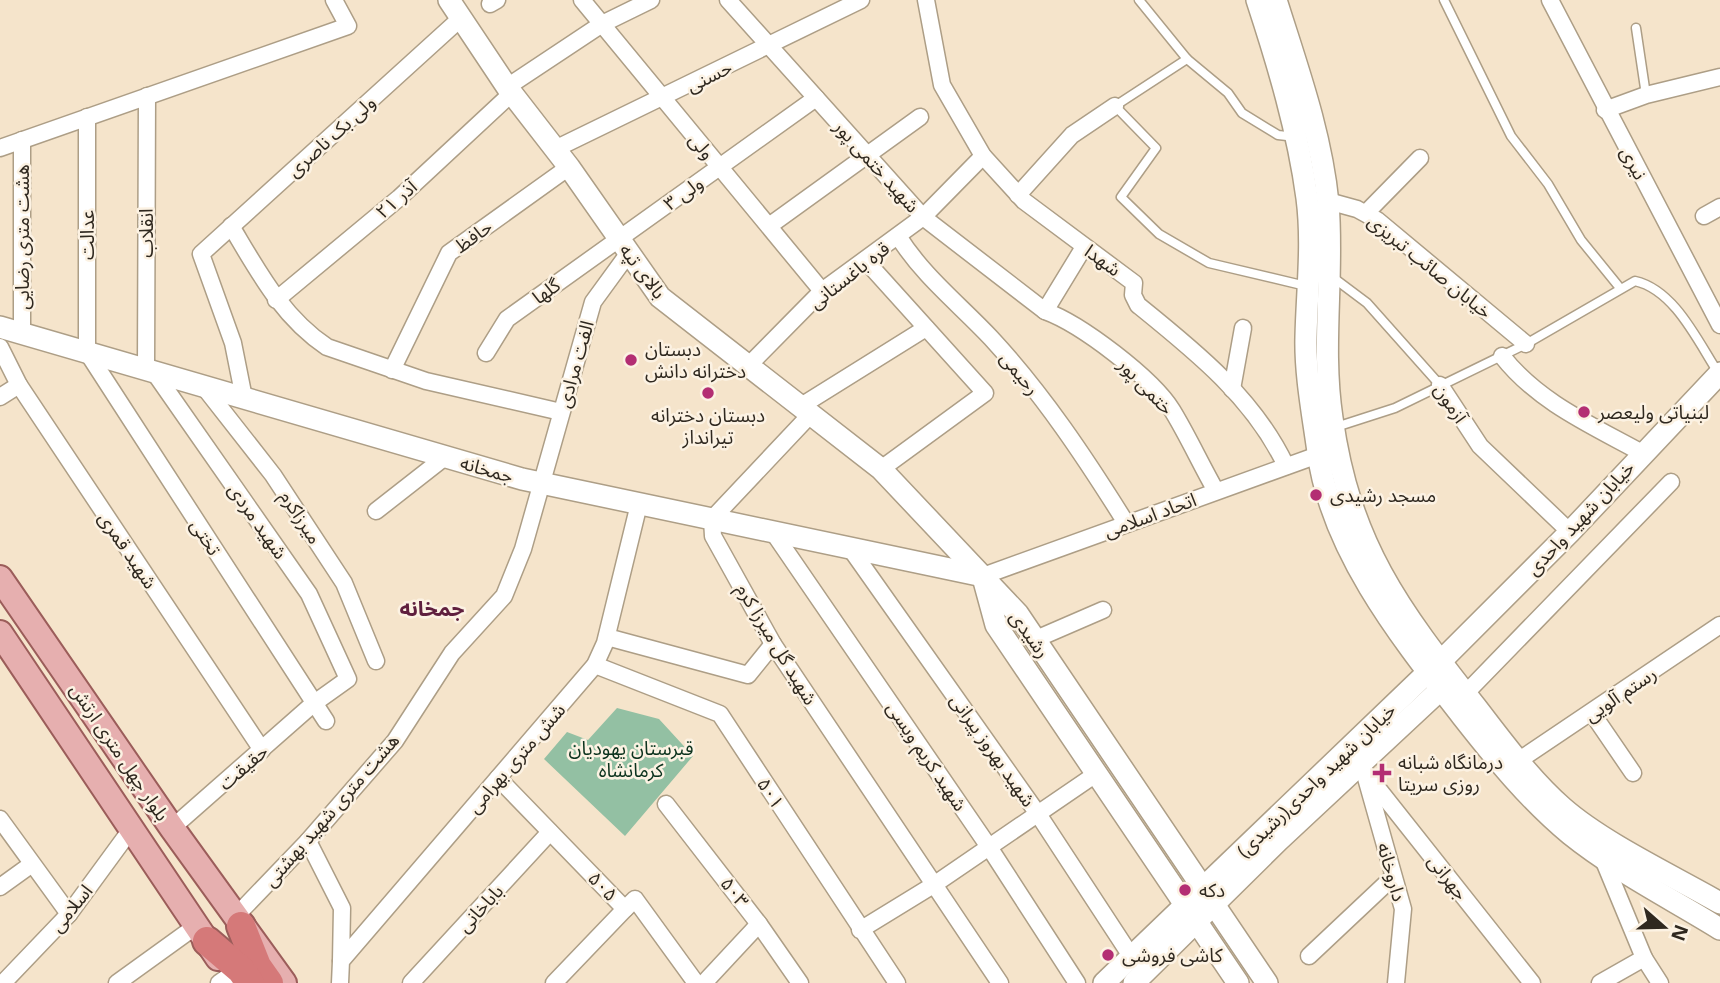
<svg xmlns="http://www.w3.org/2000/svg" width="1720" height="983" viewBox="0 0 1720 983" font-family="'Open Sans','Noto Sans Arabic',sans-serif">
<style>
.green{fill:#93c0a3}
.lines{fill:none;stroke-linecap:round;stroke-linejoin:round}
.lane-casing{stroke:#ad9e86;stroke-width:11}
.street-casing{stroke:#ad9e86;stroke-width:19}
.secondary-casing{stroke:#ad9e86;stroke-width:24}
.primary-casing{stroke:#9b5d5a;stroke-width:28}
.highway-casing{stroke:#9b5d5a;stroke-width:32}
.lane{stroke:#fff;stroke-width:8}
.street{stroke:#fff;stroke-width:16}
.secondary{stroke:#fff;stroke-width:21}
.primary{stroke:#e6afaf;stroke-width:24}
.highway{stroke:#d57979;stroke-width:28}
.poi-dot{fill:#b32e73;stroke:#fcf2e3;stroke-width:2.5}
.labels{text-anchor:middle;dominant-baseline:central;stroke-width:5;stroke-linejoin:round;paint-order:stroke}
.street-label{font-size:19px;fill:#2f281f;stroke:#fcf2e3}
.poi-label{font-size:19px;fill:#2f281f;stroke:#fcf2e3;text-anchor:start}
.park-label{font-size:19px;fill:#0b321d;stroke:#fcf2e3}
.neighbourhood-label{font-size:21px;font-weight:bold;fill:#5f1f3e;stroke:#fcf2e3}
</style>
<rect width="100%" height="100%" fill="#f5e4cb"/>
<path class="green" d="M617,708L659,719L693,756L625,836L544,759L567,732L588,740Z"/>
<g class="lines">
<defs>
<g id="lane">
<path d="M1139,0L1187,59L1228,93L1242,113L1278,135L1296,137"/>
<path d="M1444,0L1511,136L1548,184L1581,240L1620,288"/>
<path d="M1636,28L1646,95"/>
<path d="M1187,59L1115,106L1156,148L1121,197L1159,234L1209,263L1306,286"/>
<path d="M1331,276L1367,303L1440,385"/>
<path d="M1336,427L1395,408L1526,344L1635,281C1675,290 1698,342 1719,374"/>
</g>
<g id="street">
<path d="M582,0L822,291"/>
<path d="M728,0L923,217L1045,311C1081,324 1152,378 1172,410C1188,436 1201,465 1216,491"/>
<path d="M926,0L942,85L983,156L1024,201L1134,283L1133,295L1138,305C1195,351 1254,398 1286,466"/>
<path d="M1550,0L1720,325"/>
<path d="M490,4L497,0"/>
<path d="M507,87L602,24L651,0"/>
<path d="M1605,110L1646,95L1720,77"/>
<path d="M87,117V352L326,721"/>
<path d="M22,140V333"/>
<path d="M0,148L348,26L334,0"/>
<path d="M555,149L861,0"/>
<path d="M1018,195L1072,135L1115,106"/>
<path d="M1328,201L1357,209L1377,220L1526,344"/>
<path d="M1366,213L1420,158"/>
<path d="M1704,216L1720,207"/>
<path d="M231,226C258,271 282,317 327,347L426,381L561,412"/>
<path d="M769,226L920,117"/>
<path d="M898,236C923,276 959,304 991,338C1043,394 1086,459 1126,523"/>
<path d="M865,260L985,393L881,469"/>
<path d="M276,300L399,198L512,93"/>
<path d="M1045,311L1084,247"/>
<path d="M0,347L19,385L262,750"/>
<path d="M486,353L507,319L816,98"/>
<path d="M1502,356C1538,402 1591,425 1642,453"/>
<path d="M748,366L822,291L923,217L983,156"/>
<path d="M146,369L147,96"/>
<path d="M392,370L449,253L569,167"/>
<path d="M154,372L309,594L348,679L313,704L172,828"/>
<path d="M1440,385L1480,446L1570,532"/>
<path d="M204,387L273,475L344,583L376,661"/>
<path d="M1232,389L1243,328"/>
<path d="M0,397L19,385"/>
<path d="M244,398L233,343L201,254L461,18"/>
<path d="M801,406L926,328"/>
<path d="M811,414L712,519L713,536L773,644L1000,983"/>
<path d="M376,511L445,457"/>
<path d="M773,532L989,847L1077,983"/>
<path d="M850,548L1038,814L1131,956"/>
<path d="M983,576L1318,455"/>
<path d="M607,637L748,675L773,644"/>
<path d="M1036,639L1103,610"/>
<path d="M595,665L720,714L897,983"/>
<path d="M1465,694L1671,482"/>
<path d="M1592,713L1633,773"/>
<path d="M1518,761L1720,625"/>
<path d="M1364,771L1532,983"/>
<path d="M498,778L625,909L635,899L696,983"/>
<path d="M1366,778L1403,909L1396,983"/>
<path d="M666,804L759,924L800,983"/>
<path d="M0,819L69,914"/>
<path d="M308,841L342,908L341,961"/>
<path d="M1603,859L1644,958L1660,983"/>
<path d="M0,887L32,864"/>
<path d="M235,917L308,841L395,741L452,653L504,596L523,549L593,302L628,254"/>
<path d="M860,930L935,884L1096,774"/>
<path d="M1309,956L1393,877"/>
<path d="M3,983L69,914L132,828"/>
<path d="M117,983L196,926"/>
<path d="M219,983L229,976"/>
<path d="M340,983L341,961L595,665L605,643L639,504"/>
<path d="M411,983L550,832"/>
<path d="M554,983L625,909"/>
<path d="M704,983L759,924"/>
<path d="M1600,983L1644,958"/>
</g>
<g id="secondary">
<path d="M449,0L507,87L569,167L660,297L881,469L1018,614L1267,983"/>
<path d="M1257,0C1278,64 1298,131 1307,198C1313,244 1307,291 1306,337C1305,374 1313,415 1318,452C1331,551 1402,639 1462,716C1495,758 1529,800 1570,834C1616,871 1670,898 1720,929"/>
<path d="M1276,0C1297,67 1321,132 1328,203C1334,275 1321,346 1332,418C1350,545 1398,608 1476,707C1503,742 1530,779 1563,808C1603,843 1673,876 1720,903"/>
<path d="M0,327L522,479L983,576"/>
<path d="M984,581L996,625L1238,983"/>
<path d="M1440,662L1570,532L1720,373"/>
<path d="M1104,983L1428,672"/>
<path d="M1134,983L1279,840L1441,689"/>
</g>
<g id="primary">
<path d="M0,578L172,828L284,983"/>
<path d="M0,633L218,958"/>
</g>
<g id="highway">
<path d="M241,926L257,966L269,983"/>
<path d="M207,941L241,970L250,983"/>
</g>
</defs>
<use href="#lane" class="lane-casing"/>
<use href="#street" class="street-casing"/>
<use href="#secondary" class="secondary-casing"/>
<use href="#primary" class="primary-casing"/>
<use href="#highway" class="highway-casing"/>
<use href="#lane" class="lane"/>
<use href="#street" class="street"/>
<use href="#secondary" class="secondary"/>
<use href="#primary" class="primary"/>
<use href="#highway" class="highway"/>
</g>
<g class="poi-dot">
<circle cx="631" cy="360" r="7"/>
<circle cx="708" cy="393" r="7"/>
<circle cx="1584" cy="412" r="7"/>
<circle cx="1316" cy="495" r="7"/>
<path d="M1378.5 762.5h7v7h7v7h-7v7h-7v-7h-7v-7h7z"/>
<circle cx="1185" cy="890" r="7"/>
<circle cx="1108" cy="955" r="7"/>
</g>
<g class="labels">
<g class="street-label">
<text transform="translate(709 76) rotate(-26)">حسنی</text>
<text transform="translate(331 136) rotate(-42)">ولی بک ناصری</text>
<text transform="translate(702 146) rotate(50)">ولی</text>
<text transform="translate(1634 163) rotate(62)">نیری</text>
<text transform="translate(877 166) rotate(48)">شهید ختمی پور</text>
<text transform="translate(683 193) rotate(-36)">ولی ۳</text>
<text transform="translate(396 199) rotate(-41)">۲۱ آذر</text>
<text transform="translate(146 233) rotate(-90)">انقلاب</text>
<text transform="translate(87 235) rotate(-90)">عدالت</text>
<text transform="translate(473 236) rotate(-36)">حافظ</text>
<text transform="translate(22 237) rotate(-90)">هشت متری رضایی</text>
<text transform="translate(1103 260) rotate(36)">شهدا</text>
<text transform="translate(1430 266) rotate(39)">خیابان صائب تبریزی</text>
<text transform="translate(643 271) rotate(53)">بالای تپه</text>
<text transform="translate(849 275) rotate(-38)">قره باغستانی</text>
<text transform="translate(546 291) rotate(-36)">گلها</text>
<text transform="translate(575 364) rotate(-74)">الفت مرادی</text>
<text transform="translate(1020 373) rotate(51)">رحیمی</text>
<text transform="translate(1146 386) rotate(46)">ختمی پور</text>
<text transform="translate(1451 403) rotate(56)">آزمون</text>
<text transform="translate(487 469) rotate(16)">جمخانه</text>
<text transform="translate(1150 515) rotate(-20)">اتحاد اسلامی</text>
<text transform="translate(301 517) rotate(57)">میرزاکرم</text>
<text transform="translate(1580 518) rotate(-47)">خیابان شهید واحدی</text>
<text transform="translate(258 521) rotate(55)">شهید مردی</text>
<text transform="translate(206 537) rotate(57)">تختی</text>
<text transform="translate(128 550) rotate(56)">شهید قمری</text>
<text transform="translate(1030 634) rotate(54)">رشیدی</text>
<text transform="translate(777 644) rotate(59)">شهید گل میرزا کرم</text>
<text transform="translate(1620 694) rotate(-34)">رستم آلویی</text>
<text transform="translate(993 750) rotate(55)">شهید بهروز پیرانی</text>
<text transform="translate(120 752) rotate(56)">بلوار چهل متری ارتش</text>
<text transform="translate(927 756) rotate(56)">شهید کریم ویسی</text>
<text transform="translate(516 758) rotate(-49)">شش متری بهرامی</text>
<text transform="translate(243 767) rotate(-41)">حقیقت</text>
<text transform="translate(1316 780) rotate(-44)">خیابان شهید واحدی(رشیدی)</text>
<text transform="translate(771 793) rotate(57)">۵۰۱</text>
<text transform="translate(331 810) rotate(-49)">هشت متری شهید بهشتی</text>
<text transform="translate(1392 872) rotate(74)">داروخانه</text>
<text transform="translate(1448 877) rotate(52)">جهرانی</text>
<text transform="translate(603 886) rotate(46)">۵۰۵</text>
<text transform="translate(735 892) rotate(52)">۵۰۳</text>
<text transform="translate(71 908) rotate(-51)">اسلامی</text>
<text transform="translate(480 908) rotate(-47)">باباخانی</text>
</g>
<g class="poi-label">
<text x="645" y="349">دبستان<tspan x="645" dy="22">دخترانه دانش</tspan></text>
<text x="1598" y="412">لبنیاتی ولیعصر</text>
<text x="708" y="415" text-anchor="middle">دبستان دخترانه<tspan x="708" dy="22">تیرانداز</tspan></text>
<text x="1330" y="495">مسجد رشیدی</text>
<text x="1398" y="762">درمانگاه شبانه<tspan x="1398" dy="22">روزی سریتا</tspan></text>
<text x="1199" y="890">دکه</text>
<text x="1122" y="955">کاشی فروشی</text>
</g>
<g class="park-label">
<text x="631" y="748">قبرستان یهودیان<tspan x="631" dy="22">کرمانشاه</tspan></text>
</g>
<g class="neighbourhood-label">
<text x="432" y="608">جمخانه</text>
</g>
</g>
<g transform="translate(1664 927) rotate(110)" stroke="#fcf2e3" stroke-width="5" paint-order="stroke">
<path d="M0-5L12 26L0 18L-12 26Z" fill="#2f281f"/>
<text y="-10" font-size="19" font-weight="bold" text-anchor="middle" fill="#2f281f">N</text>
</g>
</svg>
